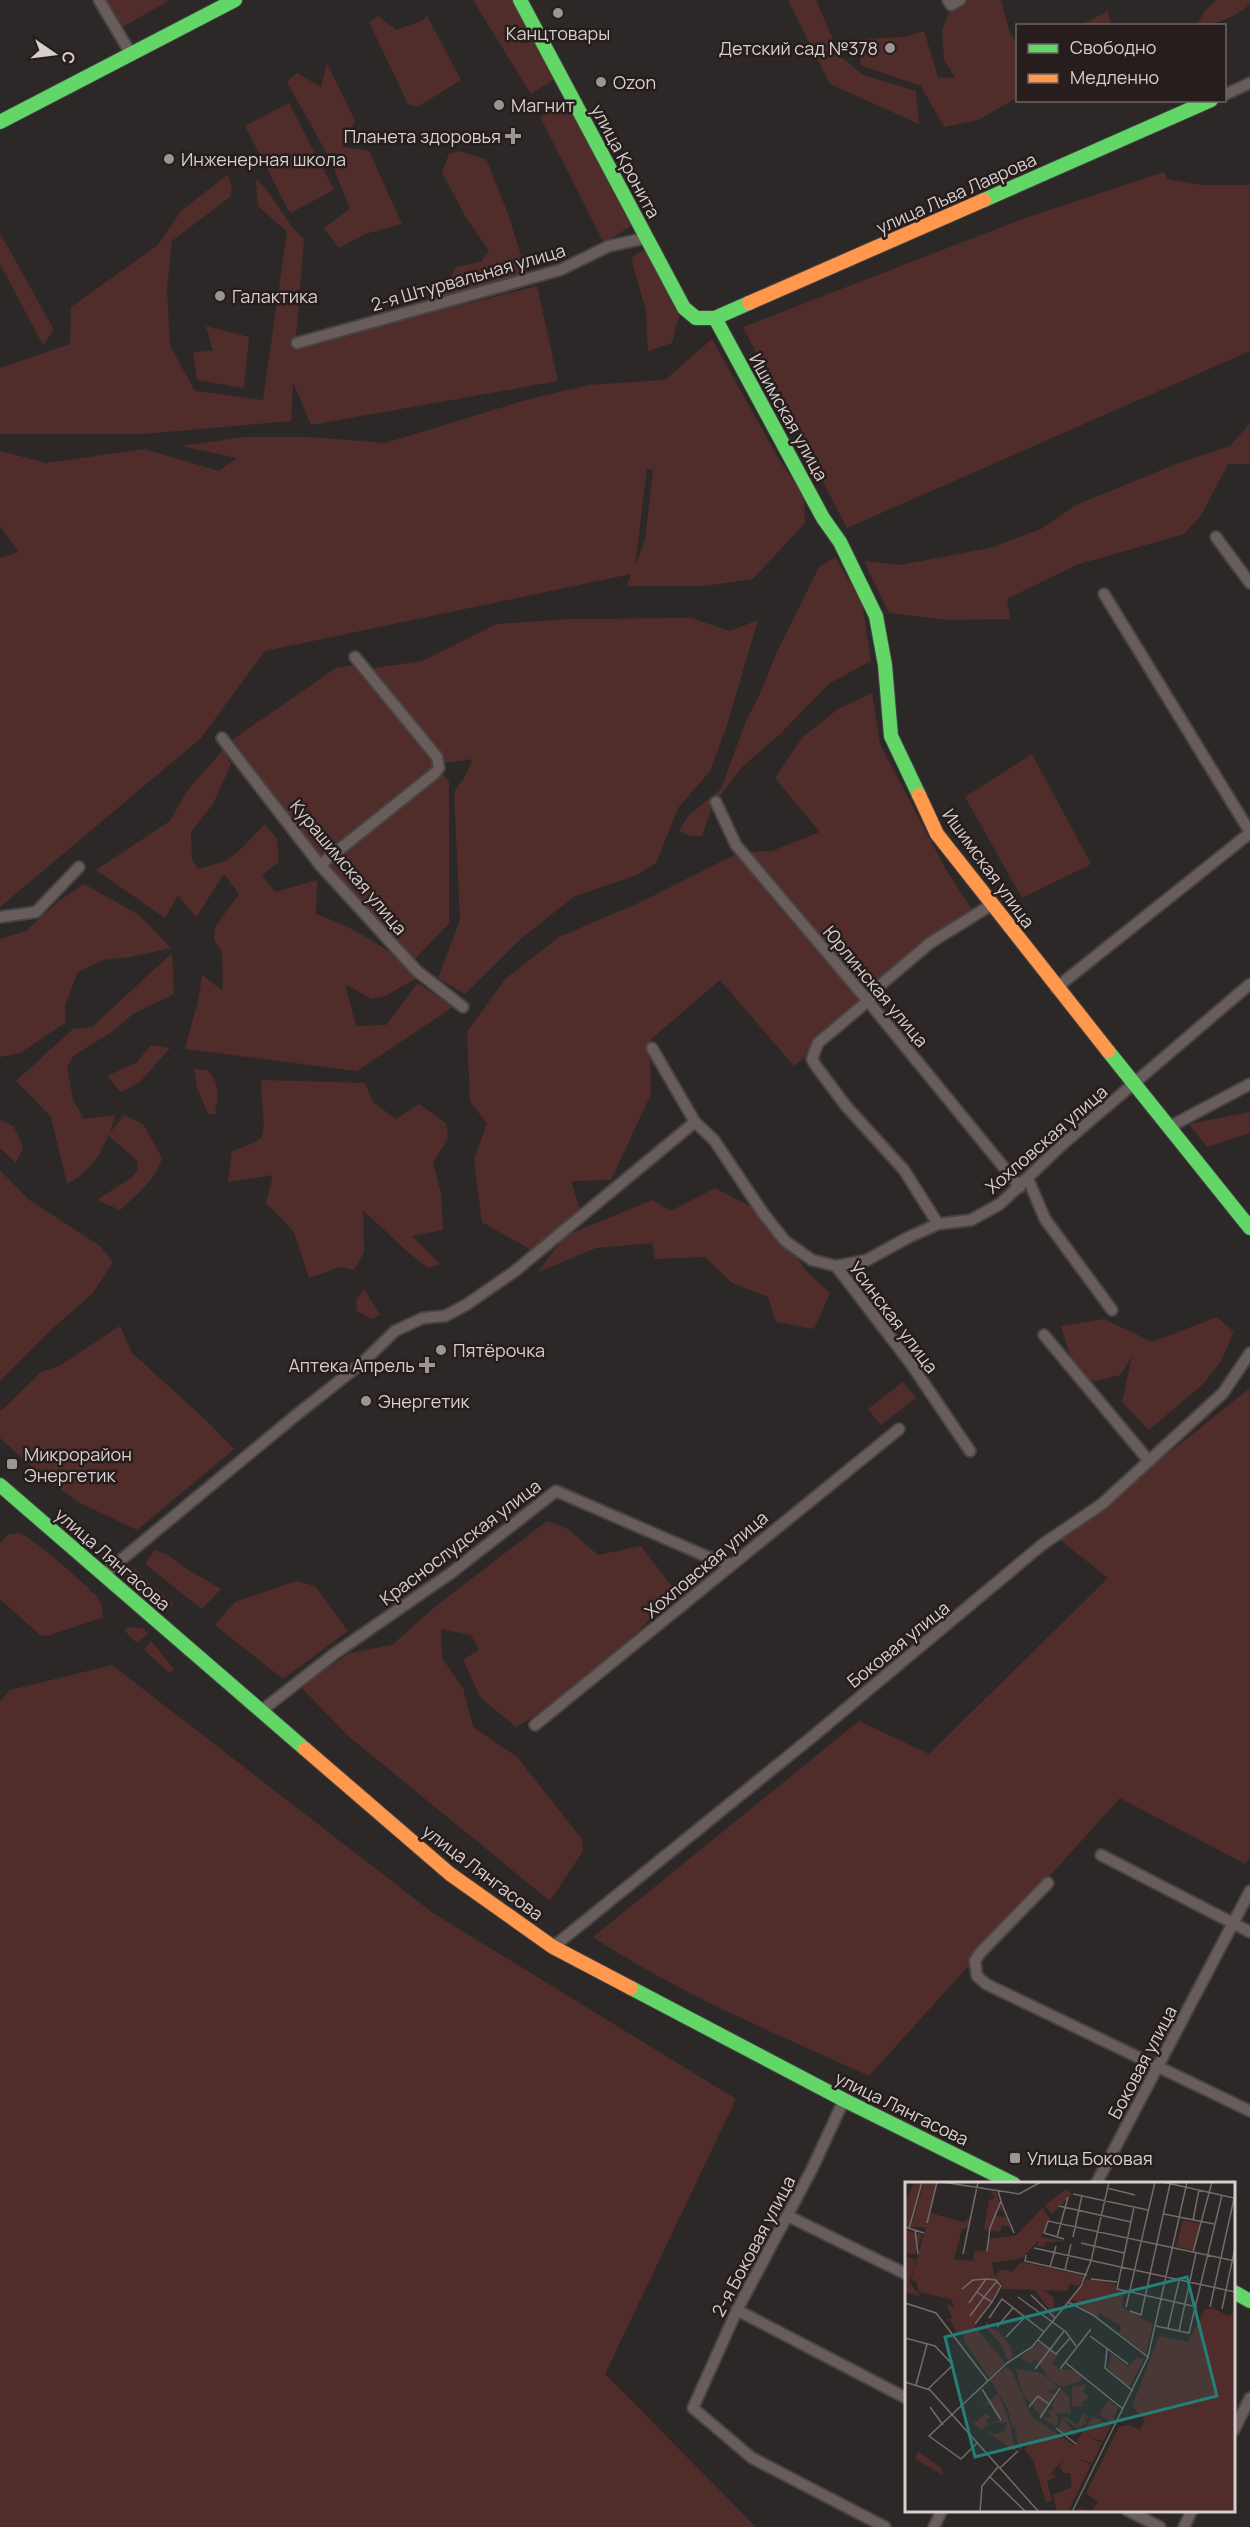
<svg xmlns="http://www.w3.org/2000/svg" width="1250" height="2527" viewBox="0 0 1250 2527" font-family="Manrope,sans-serif">
<style>
.green{fill:#502d2b;fill-rule:evenodd}
.lines{fill:none;stroke-linecap:round;stroke-linejoin:round}
.street-casing{stroke:#474443;stroke-width:14}
.fast-casing{stroke:#474443;stroke-width:16}
.slow-casing{stroke:#474443;stroke-width:16}
.street{stroke:#695d5c;stroke-width:10}
.fast{stroke:#63d668;stroke-width:14}
.slow{stroke:#ff974d;stroke-width:14}
.poi-dot{fill:#9b9594;stroke:#261d1c;stroke-width:2}
.labels{text-anchor:middle;dominant-baseline:central;stroke-width:5;stroke-linejoin:round;paint-order:stroke}
.poi-label{font-size:18px;fill:#d6cfce;stroke:#261d1c;text-anchor:start}
.street-label{font-size:18px;fill:#d6cfce;stroke:#261d1c}
.inset-road{fill:none;stroke:#716b6a;stroke-width:1.5}
.view{fill:#237f78;fill-opacity:0.15;stroke:#237f78;stroke-width:3}
.inset-edge{fill:none;stroke:#d6cfce;stroke-width:3}
</style>
<rect width="100%" height="100%" fill="#2d2828"/>
<g class="green">
<path d="M103,0H167L168,1L119,29Z"/>
<path d="M473,0H513L556,78L531,94Z"/>
<path d="M788,0H816L840,56L863,75L916,91L919,124L830,84Z"/>
<path d="M966,0H1001L1010,34L1017,43V98L978,120L944,127L921,86L860,65L861,39L904,37L924,31L938,77L955,78L944,59L942,31L951,7Z"/>
<path d="M1216,0H1250V4C1238,16 1214,26 1196,25L1206,10Z"/>
<path d="M1108,11L1111,25H1082L1083,24Z"/>
<path d="M378,16L396,30L421,21L427,16L461,80L417,107L408,104L369,22Z"/>
<path d="M327,63L355,121L343,147L369,151L402,224L365,234L339,248L324,228L350,209L331,161L287,82L297,73L321,87Z"/>
<path d="M289,103L334,190L290,213L245,126Z"/>
<path d="M568,105L631,226L604,243L540,117Z"/>
<path d="M459,151L486,159L508,214L530,284L450,299L432,289L447,283L456,267L481,262L489,251L465,216L442,172L449,154Z"/>
<path d="M1164,172L1167,179L1202,185H1249L1250,182V351L847,528L743,327L1025,218Z"/>
<path d="M227,175L232,186L230,197L172,241L167,289L170,346L195,391L263,400L287,232L258,206L256,179C276,197 283,220 304,239L295,347L537,286L558,381L311,425L293,382L291,421L144,434H0V368L70,344L71,307L158,245L181,211Z"/>
<path d="M0,233L54,330L43,345L0,264Z"/>
<path d="M645,249L671,293L679,316L672,343L648,351L646,311L631,258Z"/>
<path d="M206,326L249,337L244,388L197,380L193,352L213,351Z"/>
<path d="M712,339L777,456L804,497L805,523L753,579L705,586H627L631,574L265,651L201,738L0,907V558L19,552L0,526V451L46,463L144,449L219,471L237,458L181,446L244,437H309L385,443L526,400L589,385L665,380ZM647,469L653,470L645,540L635,566Z"/>
<path d="M1250,423V464H1228L1202,514L1184,534L1076,565L1007,599L1010,619L948,620L889,613L864,561L900,565L990,548L1041,529L1076,505L1176,464L1230,446Z"/>
<path d="M835,557L862,603L871,661L830,683L780,734L741,768L712,807L702,836H690L679,831L688,816L721,789L746,721L759,696L777,652L819,567Z"/>
<path d="M691,618L730,631L758,620L727,725L710,771L678,808L656,863L637,875L575,896L523,937L465,994L438,978L460,920L454,792L464,778L473,759L439,764L431,759L449,782V923L414,960L320,859L229,742L336,668L354,665L390,708L369,669L422,661L497,624L571,619Z"/>
<path d="M872,693L880,744L945,868L974,913L794,1066L720,980L650,1040L651,1094L611,1180L571,1181L580,1209L533,1251L482,1222L474,1159L487,1124L470,1101L467,1032L505,979L559,937L641,902L740,852L772,851L820,832L775,778L802,738L838,709Z"/>
<path d="M223,750L231,764L213,804L191,832L192,859L198,869L226,861L239,851L265,824L277,839L279,862L262,875L275,892L317,880L316,914C352,927 392,948 417,978L385,996L372,999L345,984L356,1026L386,1025L418,983L453,1007L357,1071L185,1049L199,997L202,975L223,991L222,952L214,939L215,927L239,894L224,874L196,917L178,895L165,918L96,870L170,821L187,791Z"/>
<path d="M1032,754L1091,864L1022,898L965,797Z"/>
<path d="M84,884L139,915L171,948L131,957L103,960L78,972L65,1005L66,1022L20,1053L0,1057V939L26,931L60,900Z"/>
<path d="M172,953L174,994L133,1014L113,1031L73,1056L67,1067L73,1100L84,1119L115,1115L110,1133L124,1115L143,1124L162,1158C157,1179 135,1196 120,1210L97,1200L131,1178L138,1170L137,1160L108,1135C101,1156 87,1174 67,1184L51,1117L16,1081L73,1029L92,1027Z"/>
<path d="M151,1045L170,1048L140,1082L121,1092L107,1076L136,1063Z"/>
<path d="M194,1069L207,1070C221,1085 218,1094 215,1114H208L197,1087Z"/>
<path d="M262,1080L365,1083L373,1102L396,1119L419,1104L446,1123L448,1138L433,1162L441,1194L443,1230L412,1236L440,1264L428,1268L409,1253L363,1210L364,1252L354,1270L340,1267L309,1278L294,1232L266,1203L273,1175L228,1182L232,1151L254,1143L262,1137C267,1118 259,1099 262,1080Z"/>
<path d="M1250,1112V1133L1207,1147L1189,1124Z"/>
<path d="M0,1119L14,1127L23,1147L16,1163L0,1148Z"/>
<path d="M0,1170L28,1199L100,1246L113,1262L93,1293L52,1329L0,1381Z"/>
<path d="M715,1188L763,1213L809,1274L830,1293L814,1329L776,1322L768,1297L732,1283L705,1257L655,1259L652,1243L596,1248L538,1272L565,1236L652,1200L671,1211Z"/>
<path d="M364,1289L380,1315L371,1319L357,1311L356,1300Z"/>
<path d="M1217,1317L1234,1332L1221,1361L1204,1383L1149,1430L1122,1402L1132,1356L1120,1375L1079,1385L1061,1326L1104,1319L1152,1342Z"/>
<path d="M120,1326L132,1353L208,1422L234,1449L137,1530L78,1502L45,1478L0,1438V1412L41,1372L61,1365Z"/>
<path d="M903,1382L916,1398L881,1425L868,1409Z"/>
<path d="M1250,1388V1856L1245,1864L1120,1798L869,2076C775,2033 679,1994 593,1937L859,1721L929,1754L1108,1578L1060,1540Z"/>
<path d="M547,1521L568,1529L598,1555L641,1546L676,1592L585,1687L516,1727L481,1698L463,1660L479,1650L471,1635L441,1629L442,1658L463,1688L473,1727L517,1757L582,1839L583,1851L550,1901L347,1735L300,1686L350,1653L392,1645L436,1606Z"/>
<path d="M19,1533C30,1535 89,1587 98,1598C102,1603 102,1610 103,1616L101,1618L47,1636L40,1635L0,1599V1543L7,1535Z"/>
<path d="M155,1550L168,1555L188,1570L221,1589L202,1609L145,1564Z"/>
<path d="M128,1564L173,1604L167,1611L128,1578L126,1573Z"/>
<path d="M296,1581L315,1586L348,1631L283,1679L215,1625L235,1602Z"/>
<path d="M130,1627L143,1628L148,1634L137,1643L124,1630Z"/>
<path d="M151,1641L174,1669L170,1673L144,1650Z"/>
<path d="M112,1665L433,1913L736,2099L605,2374L756,2527H0V1701L10,1690Z"/>
</g>
<g class="lines">
<defs>
<g id="street">
<path d="M99,0L131,54"/>
<path d="M948,0L951,5L960,0"/>
<path d="M1224,95L1250,83"/>
<path d="M297,343L560,270L609,246L646,238"/>
<path d="M1216,537L1250,583"/>
<path d="M1104,594L1250,832"/>
<path d="M222,738L320,865L417,971L463,1007"/>
<path d="M716,802L736,845L868,1001L1020,1187"/>
<path d="M320,865L435,773L439,768L437,757L355,657"/>
<path d="M0,917L36,912L79,867"/>
<path d="M1056,988L1250,833"/>
<path d="M652,1048L695,1122L714,1140L763,1213L785,1241L812,1260L836,1266L911,1364L970,1451"/>
<path d="M1169,1127L1250,1084"/>
<path d="M1028,1179L1045,1219L1112,1310"/>
<path d="M938,1224L904,1170L846,1106L816,1066L812,1059L818,1043L868,1001L877,988L930,943L991,905"/>
<path d="M836,1266L867,1260L909,1237L938,1224L971,1220L1000,1204L1063,1144L1250,984"/>
<path d="M1044,1335L1149,1461"/>
<path d="M104,1574L295,1416L362,1363L395,1331L423,1318L445,1316L466,1305L515,1271L695,1122"/>
<path d="M261,1711L334,1654L451,1573L556,1491L708,1557L730,1564"/>
<path d="M535,1725L899,1429"/>
<path d="M1101,1855L1250,1932"/>
<path d="M1048,1883L980,1953L975,1961L977,1976L986,1984L1250,2111"/>
<path d="M553,1947L812,1737L1043,1544L1102,1504L1223,1393L1250,1353"/>
<path d="M844,2100L812,2169L737,2310L693,2408L752,2458L885,2527"/>
<path d="M1096,2184L1250,1891"/>
<path d="M788,2216L906,2274"/>
<path d="M737,2310L906,2398"/>
<path d="M1234,2430L1250,2398"/>
<path d="M1127,2510L1160,2527"/>
<path d="M934,2527L942,2510"/>
<path d="M1184,2527L1192,2510"/>
</g>
<g id="fast">
<path d="M520,0L684,308L696,318H715L749,303"/>
<path d="M0,122L235,0"/>
<path d="M984,200L1211,100"/>
<path d="M715,318L823,518L840,542L876,616L885,665L891,736L919,795"/>
<path d="M1108,1051L1250,1228"/>
<path d="M0,1485L305,1749"/>
<path d="M631,1988L844,2100L1014,2184"/>
<path d="M1234,2292L1250,2301"/>
</g>
<g id="slow">
<path d="M749,303L984,200"/>
<path d="M919,795L937,834L1108,1051"/>
<path d="M305,1749L450,1874L553,1947L631,1988"/>
</g>
</defs>
<use href="#street" class="street-casing"/>
<use href="#fast" class="fast-casing"/>
<use href="#slow" class="slow-casing"/>
<use href="#street" class="street"/>
<use href="#fast" class="fast"/>
<use href="#slow" class="slow"/>
</g>
<g class="poi-dot">
<circle cx="558" cy="13" r="6"/>
<circle cx="890" cy="48" r="6"/>
<circle cx="601" cy="82" r="6"/>
<circle cx="499" cy="105" r="6"/>
<path d="M510 127h6v6h6v6h-6v6h-6v-6h-6v-6h6z"/>
<circle cx="169" cy="159" r="6"/>
<circle cx="220" cy="296" r="6"/>
<circle cx="441" cy="1350" r="6"/>
<path d="M424 1356h6v6h6v6h-6v6h-6v-6h-6v-6h6z"/>
<circle cx="366" cy="1401" r="6"/>
<rect x="6" y="1458" width="12" height="12" rx="3"/>
<rect x="1009" y="2152" width="12" height="12" rx="3"/>
</g>
<g class="labels">
<g class="poi-label">
<text x="558" y="33" text-anchor="middle">Канцтовары</text>
<text x="878" y="48" text-anchor="end">Детский сад №378</text>
<text x="613" y="82">Ozon</text>
<text x="511" y="105">Магнит</text>
<text x="501" y="136" text-anchor="end">Планета здоровья</text>
<text x="181" y="159">Инженерная школа</text>
<text x="232" y="296">Галактика</text>
<text x="453" y="1350">Пятёрочка</text>
<text x="415" y="1365" text-anchor="end">Аптека Апрель</text>
<text x="378" y="1401">Энергетик</text>
<text x="24" y="1454">Микрорайон<tspan x="24" dy="21">Энергетик</tspan></text>
<text x="1027" y="2158">Улица Боковая</text>
</g>
<g class="street-label">
<text transform="translate(626 161) rotate(62)">улица Кронита</text>
<text transform="translate(956 193) rotate(-24)">улица Льва Лаврова</text>
<text transform="translate(468 277) rotate(-16)">2-я Штурвальная улица</text>
<text transform="translate(789 417) rotate(61)">Ишимская улица</text>
<text transform="translate(349 867) rotate(50)">Курашимская улица</text>
<text transform="translate(989 868) rotate(54)">Ишимская улица</text>
<text transform="translate(876 986) rotate(50)">Юрлинская улица</text>
<text transform="translate(1046 1139) rotate(-41)">Хохловская улица</text>
<text transform="translate(894 1317) rotate(53)">Усинская улица</text>
<text transform="translate(460 1542) rotate(-37)">Краснослудская улица</text>
<text transform="translate(113 1559) rotate(41)">улица Лянгасова</text>
<text transform="translate(706 1564) rotate(-40)">Хохловская улица</text>
<text transform="translate(898 1644) rotate(-39)">Боковая улица</text>
<text transform="translate(483 1872) rotate(37)">улица Лянгасова</text>
<text transform="translate(1142 2062) rotate(-62)">Боковая улица</text>
<text transform="translate(902 2108) rotate(26)">улица Лянгасова</text>
<text transform="translate(753 2246) rotate(-62)">2-я Боковая улица</text>
</g>
</g>
<g transform="translate(905 2182)">
<rect width="330" height="330" fill="#2d2828"/>
<path d="M9,0H16L4,46L0,44V23ZM19,0H31L21,44L25,31L58,40L64,37V46L57,47L49,77L68,79L69,69L83,68L84,57L112,53L137,26L145,36L136,55L161,59L141,60L138,65L132,64L133,59L117,76L87,81L89,94L97,87L107,90L116,80L180,94L173,104L165,101L162,109L138,108L149,116V134L130,108L98,107L96,100L90,95L96,104L69,143L100,181L84,196L59,159L58,151L51,150L46,139L40,138L47,136L41,121L50,126L46,117L14,110L11,99L6,98L21,45H6ZM161,7L167,12L147,32L140,23ZM85,9L91,10L97,28L92,26L91,34L101,35L105,45L97,43L95,50L79,47L84,18L90,16ZM278,38L296,42L288,68L271,65ZM0,48L17,53L10,72L0,71ZM0,74L11,78L4,100L15,114L0,110ZM182,97L210,102L211,108L219,111L216,125L248,142L241,172L214,151L216,144L195,131L192,136L167,117ZM308,126L323,134L330,129V330H172L174,326L187,329L193,320L181,311L214,245L224,243L235,248L240,238L227,224L254,154L283,160L300,127ZM83,139L85,146L93,149L105,163L108,175L103,179L96,162L79,144ZM134,160L153,173L147,182L154,187L168,188L177,194L176,199L158,205L146,199L130,177L126,182L118,178L116,175ZM206,172L223,184L216,193L232,175L239,177L224,206L203,186ZM101,185L107,189L126,234L169,263L165,270L188,234L206,244L198,259L183,255L197,261L187,281L172,276L186,283L168,319L163,314L168,320L162,330H152L148,313L167,305L165,291H159L154,285L160,276L146,291L151,295L142,299L147,319L141,320L128,278L119,267L124,263L122,260L115,268L113,265L110,242L108,247L103,227L85,198ZM111,187L137,191L154,206L142,210L152,212L136,235L118,212ZM181,202L178,210L185,215L176,221L178,225L167,224V205ZM156,207L164,215L166,232L150,231L154,237L151,245L136,235H148L143,230L149,227L147,223ZM93,212L103,235L111,270L81,249L89,252L99,250L102,240L85,242L76,248L68,242L82,231L86,236L80,238L84,242L96,238L84,222L74,227ZM203,218L213,225L207,242L194,232ZM177,231L183,234V237L178,234L182,240L173,247L157,236L172,253H160L153,246L157,236L161,234L169,242L174,241ZM13,269L37,287L38,293L10,277Z" fill="#502d2b"/>
<path class="inset-road" d="M37,0L114,12L136,0M258,0L329,16M202,6L230,13M168,12L243,28M96,20L109,51M154,24L226,40M229,25L212,107L292,125M259,32L309,42M288,38L294,8M22,41L32,0M0,45L19,51M4,47L17,0M10,48L13,72M152,55L163,15M168,55L177,13M159,57L139,51L143,39L330,79M176,61L219,71M129,66L330,110M82,69L85,46L96,19L93,9M288,70L307,0M58,72L73,0M121,73L120,79L182,93M145,85L151,64M160,88L166,62M81,97L91,98L96,104L87,120M186,97L212,100M57,107L68,98L81,97L64,121M72,110L79,115L92,99M126,113L150,136M113,115L161,150L171,164M163,120L188,133L243,175M0,121L31,131L83,199M221,125L250,0M305,125L330,12M317,127L330,66M225,129L236,133L265,2M65,134L79,115L87,120L70,142M84,136L97,117L139,150M251,144L284,151L317,13M92,145L108,126M263,146L274,99M274,149L291,71M185,154L223,182M101,155L120,135M0,156L30,164L48,183L23,207M133,158L151,172L165,156M202,167L200,186L228,209M161,181L218,227M130,187L159,149M155,187L186,147M0,200L25,208L134,330M11,203L22,162M77,207L96,238M25,225L38,243M124,225L133,214L145,223M135,236L155,206M151,246L171,262M72,261L56,277L24,254L102,181L127,165L176,104L186,79L204,0M95,286L113,269M84,294L121,330M75,330L77,304L93,285M167,330L243,175L282,0"/>
<path class="view" d="M282,95L312,214L70,275L40,155Z"/>
<rect width="330" height="330" class="inset-edge"/>
</g>
<rect x="1016" y="24" width="210" height="78" fill="#261d1c" stroke="#6c6463" stroke-width="1.5"/>
<rect x="1028" y="44" width="30" height="9" fill="#63d668" stroke="#6c6463" stroke-width="1.5"/>
<text x="1070" y="54" font-size="18" fill="#d6cfce">Свободно</text>
<rect x="1028" y="74" width="30" height="9" fill="#ff974d" stroke="#6c6463" stroke-width="1.5"/>
<text x="1070" y="84" font-size="18" fill="#d6cfce">Медленно</text>
<g transform="translate(54 54) rotate(104)" stroke="#261d1c" stroke-width="4.5" paint-order="stroke">
<path d="M0-4.5L10 22L0 15L-10 22Z" fill="#d6cfce"/>
<text y="-9" font-size="16" font-weight="bold" text-anchor="middle" fill="#d6cfce">С</text>
</g>
</svg>
